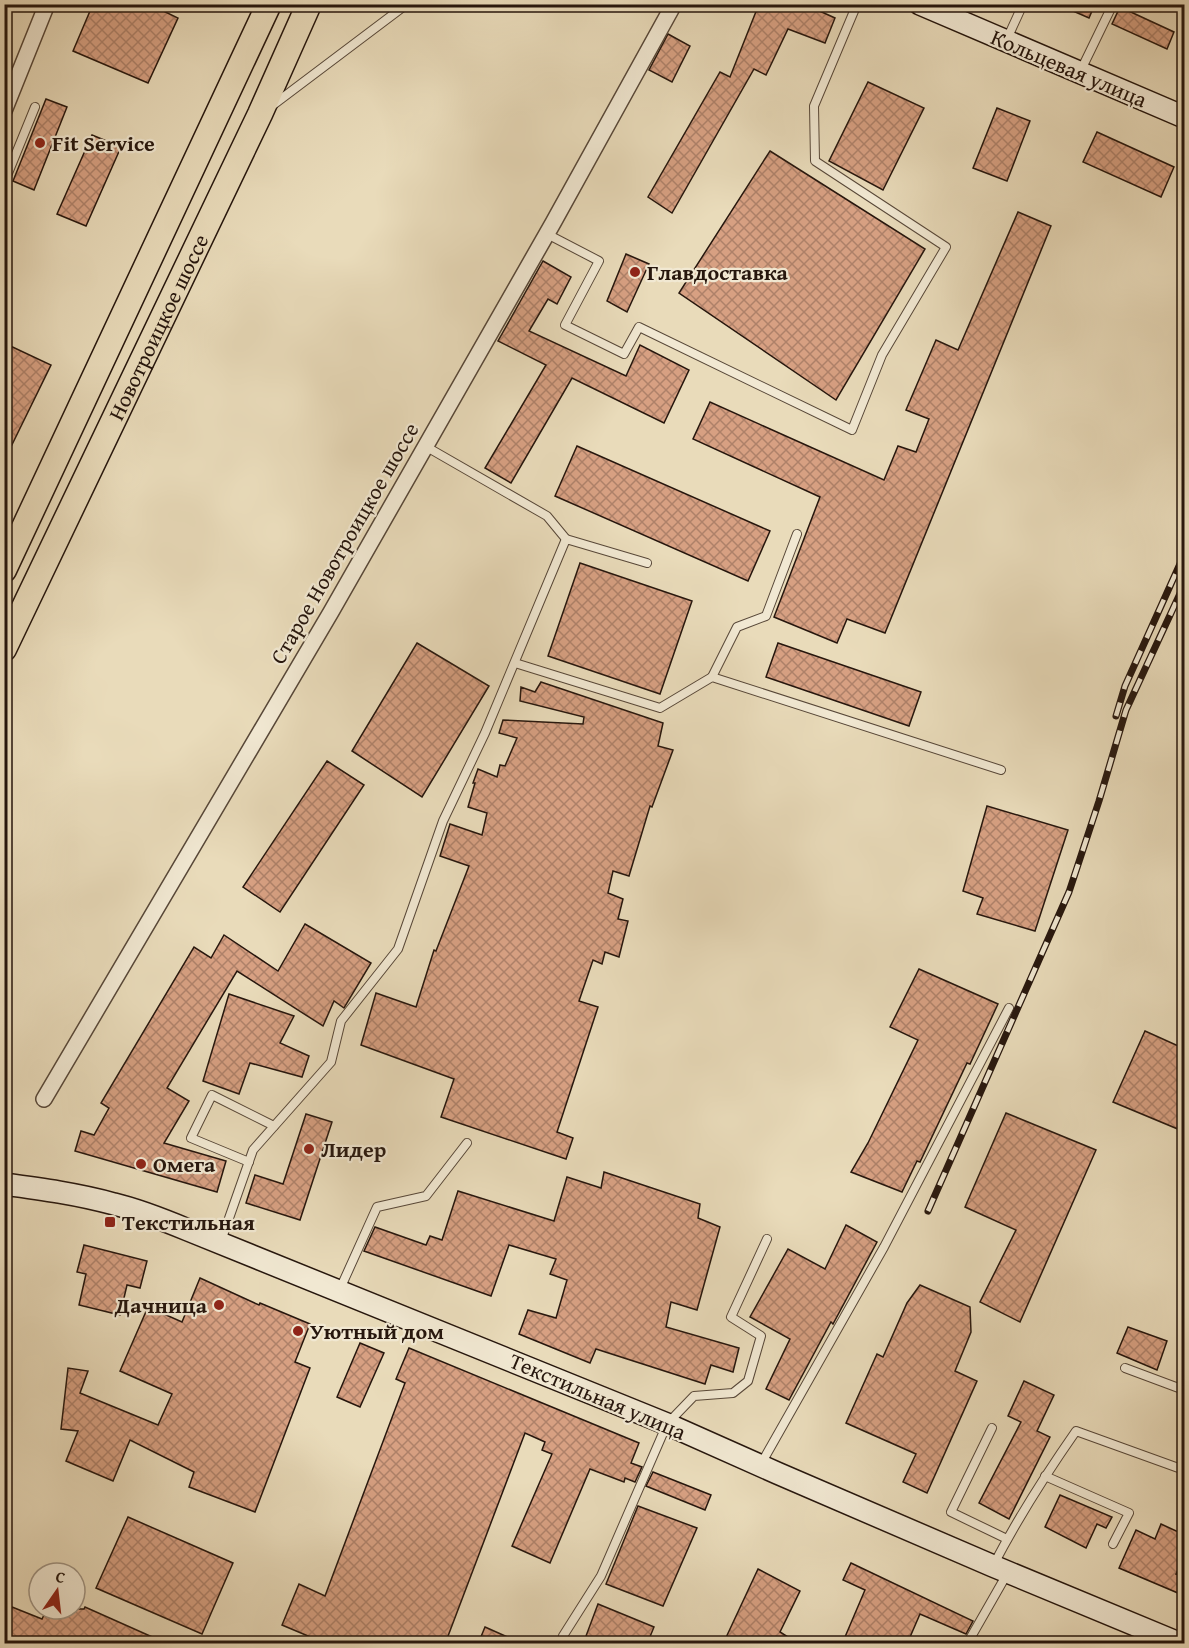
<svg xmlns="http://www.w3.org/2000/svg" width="1189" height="1648" viewBox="0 0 1189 1648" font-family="'Gentium Book Plus',serif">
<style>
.building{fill:url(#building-cross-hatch);stroke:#26160d;stroke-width:1.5}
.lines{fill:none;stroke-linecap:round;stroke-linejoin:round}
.lane-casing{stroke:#574738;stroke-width:10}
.street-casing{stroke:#574738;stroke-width:18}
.secondary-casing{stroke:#26160d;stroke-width:24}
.primary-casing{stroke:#26160d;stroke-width:27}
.lane{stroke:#f1e8d2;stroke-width:8}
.street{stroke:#f1e8d2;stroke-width:15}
.secondary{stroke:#f1e8d2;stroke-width:21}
.primary{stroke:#e9dbba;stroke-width:24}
.rail-casing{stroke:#26160d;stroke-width:7}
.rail{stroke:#f1e8d2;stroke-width:4.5;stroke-dasharray:14;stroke-linecap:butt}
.poi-dot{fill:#8f2418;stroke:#f1e8d2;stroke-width:2}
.labels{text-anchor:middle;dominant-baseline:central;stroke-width:4.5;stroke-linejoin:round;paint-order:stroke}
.street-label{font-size:22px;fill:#26160d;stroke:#f1e8d2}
.poi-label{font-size:22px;font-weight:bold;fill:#26160d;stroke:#f1e8d2;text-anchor:start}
</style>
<defs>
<pattern id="building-cross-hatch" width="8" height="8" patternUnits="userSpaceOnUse" patternTransform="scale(1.5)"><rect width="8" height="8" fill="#d7a082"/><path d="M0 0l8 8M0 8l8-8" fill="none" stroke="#ae8169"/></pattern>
</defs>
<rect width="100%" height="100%" fill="#e9dbba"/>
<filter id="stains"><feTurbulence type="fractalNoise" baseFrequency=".00333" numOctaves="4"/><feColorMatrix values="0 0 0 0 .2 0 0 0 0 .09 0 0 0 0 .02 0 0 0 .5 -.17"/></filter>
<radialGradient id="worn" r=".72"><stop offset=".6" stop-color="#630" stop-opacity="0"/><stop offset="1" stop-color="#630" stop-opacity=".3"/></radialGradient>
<g class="building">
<path d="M93,4H149L178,18L148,83L73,51Z"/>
<path d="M759,4H804L835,18L825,43L788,29L766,75L754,69L672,213L648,197L720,72L730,77Z"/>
<path d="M1057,4H1095L1089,18Z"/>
<path d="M1120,7L1174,32L1167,49L1112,24Z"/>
<path d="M668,34L690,46L672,82L649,70Z"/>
<path d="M868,82L924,108L883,190L829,161Z"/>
<path d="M46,99L67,107L34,190L13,181Z"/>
<path d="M997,108L1030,121L1007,181L973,168Z"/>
<path d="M1097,132L1174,167L1161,197L1083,162Z"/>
<path d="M92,135L121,147L86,226L57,214Z"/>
<path d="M770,151L925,249L836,400L679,293Z"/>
<path d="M1018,212L1051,226L885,633L847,619L837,643L774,617L820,497L693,439L710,402L884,480L898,446L916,452L929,419L906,410L936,340L958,350Z"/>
<path d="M626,254L649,264L627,312L607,301Z"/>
<path d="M543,261L571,277L557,304L548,299L529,331L626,376L640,345L689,370L664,423L572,378L511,483L485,468L546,365L498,341Z"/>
<path d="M4,343L51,365L4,461Z"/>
<path d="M577,446L770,531L748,581L555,496Z"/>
<path d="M580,563L692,601L660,694L548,656Z"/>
<path d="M417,643L489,686L422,797L352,751Z"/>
<path d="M778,643L921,692L909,726L766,677Z"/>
<path d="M541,682L663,723L658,746L673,750L652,807L650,806L629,876L613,871L608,893L623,899L618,919L628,921L619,957L605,952L602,964L593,960L579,1001L598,1007L557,1132L573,1138L566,1159L441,1117L454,1079L361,1045L376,993L416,1007L434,950L436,951L469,866L440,856L450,824L482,835L487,813L468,807L475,783H473L478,769L497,777L500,765L505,766L517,738L499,733L503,720L583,724L584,717L520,701L521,687L535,692Z"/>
<path d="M327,761L364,785L280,912L243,887Z"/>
<path d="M987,806L1068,830L1035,931L977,914L983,898L963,891Z"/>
<path d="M305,924L371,963L344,1008L334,1001L323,1026L237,971L167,1088L189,1101L164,1143L226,1161L217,1192L75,1151L81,1131L94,1135L109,1108L101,1103L194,947L211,958L224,935L278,971Z"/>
<path d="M919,969L998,1004L970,1064L967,1063L920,1162L917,1161L902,1192L851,1172L868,1143L918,1040L890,1027Z"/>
<path d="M229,994L294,1016L280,1043L309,1056L302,1077L250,1063L239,1094L203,1081Z"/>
<path d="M1145,1031L1185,1049V1132L1113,1102Z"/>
<path d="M1006,1113L1096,1150L1020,1322L980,1302L1016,1230L965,1207Z"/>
<path d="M306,1114L332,1122L300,1220L246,1203L255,1175L283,1184Z"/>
<path d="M604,1172L700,1204L698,1218L720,1227L697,1310L671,1302L666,1327L739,1348L733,1372L711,1365L705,1384L596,1349L590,1363L519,1334L528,1310L556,1318L567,1280L550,1274L556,1259L509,1245L491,1296L364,1251L375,1227L426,1245L430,1236L442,1240L458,1191L554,1221L567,1177L601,1188Z"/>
<path d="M846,1225L877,1242L833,1324L831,1322L789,1400L766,1389L790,1339L750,1317L788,1249L825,1269Z"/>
<path d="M84,1245L147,1261L140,1288L127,1285L120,1315L79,1305L86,1274L77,1272Z"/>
<path d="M200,1278L259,1305L260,1303L310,1324L295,1362L310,1368L255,1512L189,1487L194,1472L130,1440L113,1481L66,1461L78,1431L61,1429L68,1368L88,1371L80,1393L158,1425L172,1394L120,1371L148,1307L182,1322Z"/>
<path d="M920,1285L970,1307L971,1332L955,1371L977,1381L927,1493L903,1482L916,1454L846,1423L877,1354L883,1357L907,1303Z"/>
<path d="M1128,1327L1167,1341L1157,1370L1117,1353Z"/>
<path d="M360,1343L384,1353L360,1407L337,1397Z"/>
<path d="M409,1348L639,1443L631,1463L642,1467L635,1482L625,1478L624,1482L590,1469L550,1563L512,1546L552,1454L542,1450L545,1442L525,1433L445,1644H327L282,1625L299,1584L325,1596L405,1383L396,1379Z"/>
<path d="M1024,1381L1054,1395L1037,1431L1050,1437L1009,1519L979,1503L1021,1422L1008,1416Z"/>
<path d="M653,1472L711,1495L705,1510L646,1486Z"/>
<path d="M1060,1495L1112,1517L1106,1528L1097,1524L1086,1548L1045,1527Z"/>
<path d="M638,1506L697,1528L663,1606L606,1584Z"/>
<path d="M128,1517L233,1563L202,1634L96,1588Z"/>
<path d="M1161,1524L1185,1535V1557L1176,1574L1185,1577V1596L1119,1568L1136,1530L1155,1539Z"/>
<path d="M851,1563L973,1621L966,1634L920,1614L907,1644H842L865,1590L843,1580Z"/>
<path d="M758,1569L800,1591L780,1632L799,1644H723Z"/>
<path d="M598,1604L654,1627L647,1644H604L586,1636Z"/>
<path d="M12,1607L42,1619L47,1609H84L85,1607L168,1644H25L4,1635V1625Z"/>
<path d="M485,1627L523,1644H478Z"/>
</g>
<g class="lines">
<defs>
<g id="lane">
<path d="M1007,39L1023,4"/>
<path d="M1081,70L1113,4"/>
<path d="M273,105L407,4"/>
<path d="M4,183L35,107"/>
<path d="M547,234L599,261L565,325L624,354L639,327L852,430L882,355L946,247L815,161L814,106L857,4"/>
<path d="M425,446L547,516L566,539"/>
<path d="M515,663L660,708L712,677L1001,770"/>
<path d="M712,677L737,627L766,616L797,534"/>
<path d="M249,1162L191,1138L212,1095L274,1126"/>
<path d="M221,1241L253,1150L331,1062L341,1021L398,949L443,821L485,733L566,539L647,563"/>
<path d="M340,1289L377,1207L426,1196L467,1143"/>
<path d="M1125,1368L1184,1390"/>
<path d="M992,1428L951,1512L1007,1539"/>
<path d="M761,1464L884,1247L1009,1008"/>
<path d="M1045,1476L1129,1513L1113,1544"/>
<path d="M994,1564C1018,1518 1046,1474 1076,1431L1184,1470"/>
<path d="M560,1644L563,1636L601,1576L667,1424L694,1396L733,1393L748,1381L761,1336L731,1317L767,1239"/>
<path d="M967,1644L1007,1574"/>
</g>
<g id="street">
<path d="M4,111L47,4"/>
<path d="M44,1099L331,612L553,223L674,4"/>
</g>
<g id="secondary">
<path d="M920,4L1184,117"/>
<path d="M4,1184C41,1189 78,1194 114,1204C139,1210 164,1220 188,1230L667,1424L777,1473L993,1566L1181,1644"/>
</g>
<g id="primary">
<path d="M4,570L269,4"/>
<path id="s1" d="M4,649L260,114L309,4"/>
</g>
</defs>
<use href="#lane" class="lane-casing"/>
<use href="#street" class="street-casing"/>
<use href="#secondary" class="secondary-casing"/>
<use href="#primary" class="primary-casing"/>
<use href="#lane" class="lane"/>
<use href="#street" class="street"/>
<use href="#secondary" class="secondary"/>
<use href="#primary" class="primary"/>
<defs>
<g id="rail">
<path d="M1116,716L1125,686L1184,555"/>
<path d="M928,1211L1069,892L1099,801L1126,710L1184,585"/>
</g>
</defs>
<use href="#rail" class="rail-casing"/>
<use href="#rail" class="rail"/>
</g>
<g class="poi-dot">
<circle cx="40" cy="143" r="6"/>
<circle cx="635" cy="272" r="6"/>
<circle cx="309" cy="1149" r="6"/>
<circle cx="141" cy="1164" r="6"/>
<rect x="104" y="1216" width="12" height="12" rx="3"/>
<circle cx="219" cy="1305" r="6"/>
<circle cx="298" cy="1331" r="6"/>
</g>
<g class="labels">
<g class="street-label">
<text transform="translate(1069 68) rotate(23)">Кольцевая улица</text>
<text stroke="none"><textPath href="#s1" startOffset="357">Новотроицкое шоссе</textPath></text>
<text transform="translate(344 543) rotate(-60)">Старое Новотроицкое шоссе</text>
<text transform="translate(598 1396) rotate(23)">Текстильная улица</text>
</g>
<g class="poi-label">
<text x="52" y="143">Fit Service</text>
<text x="647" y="272">Главдоставка</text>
<text x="321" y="1149">Лидер</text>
<text x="153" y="1164">Омега</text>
<text x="122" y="1222">Текстильная</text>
<text x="207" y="1305" text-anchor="end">Дачница</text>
<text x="310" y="1331">Уютный дом</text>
</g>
</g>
<rect width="1189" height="1648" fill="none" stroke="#e9dbba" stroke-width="24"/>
<rect x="6" y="6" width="1177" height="1636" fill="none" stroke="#26160d" stroke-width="3"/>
<rect x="12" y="12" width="1165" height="1624" fill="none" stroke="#26160d" stroke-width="1.5"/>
<g transform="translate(57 1591) rotate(14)"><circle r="28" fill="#f1e8d2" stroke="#a09483" stroke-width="1.5"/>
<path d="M0-4.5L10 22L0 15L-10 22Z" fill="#8f2418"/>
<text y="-9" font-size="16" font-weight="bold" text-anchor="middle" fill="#26160d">С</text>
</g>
<rect width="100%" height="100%" filter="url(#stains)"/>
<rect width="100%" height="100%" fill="url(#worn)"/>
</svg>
